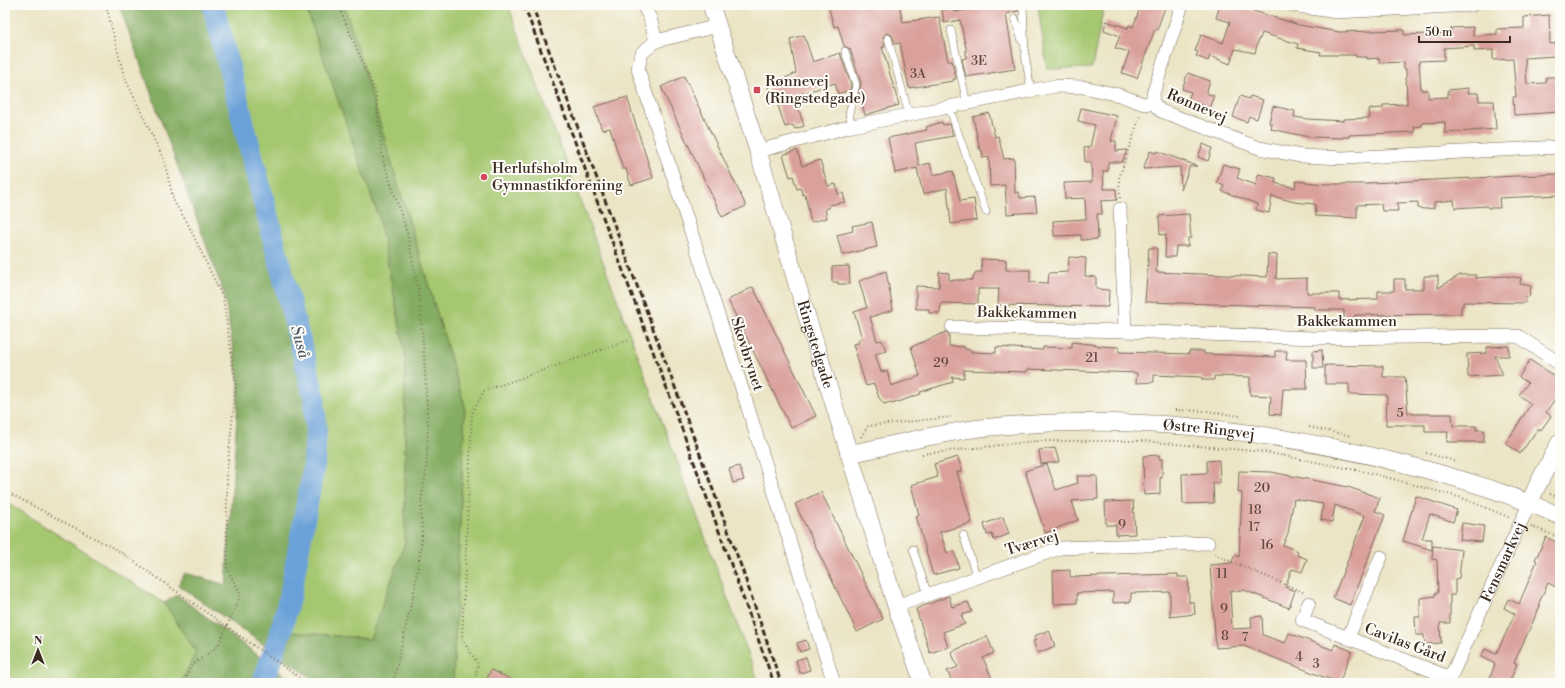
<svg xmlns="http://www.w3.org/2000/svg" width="1565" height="688" viewBox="0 0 1565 688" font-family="'Libre Bodoni',serif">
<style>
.green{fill:#a5c76f;stroke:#707846}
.forest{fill:#84ac62;stroke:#606b40}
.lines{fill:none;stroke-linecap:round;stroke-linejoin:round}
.river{stroke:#6aa1d8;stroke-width:22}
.building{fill:#daa09c}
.service-casing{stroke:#796b58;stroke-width:8}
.minor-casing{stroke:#796b58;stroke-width:14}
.tertiary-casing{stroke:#796b58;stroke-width:18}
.path{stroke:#796b58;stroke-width:2;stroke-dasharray:1 3;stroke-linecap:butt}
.service{stroke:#fff;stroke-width:7}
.minor{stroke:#fff;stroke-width:13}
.tertiary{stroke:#fff;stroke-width:17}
.rail{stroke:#3b2a1e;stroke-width:3;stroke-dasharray:6 3;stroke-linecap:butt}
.poi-dot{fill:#d1495b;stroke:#fdfcf7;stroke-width:1.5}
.labels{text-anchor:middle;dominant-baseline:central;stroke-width:4;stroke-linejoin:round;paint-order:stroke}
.number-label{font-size:13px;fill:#63483e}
.poi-label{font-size:15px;fill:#3b2a1e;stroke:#fdfcf7;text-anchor:start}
.street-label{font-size:15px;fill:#3b2a1e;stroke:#fdfcf7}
.water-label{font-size:16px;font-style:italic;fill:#4e5a68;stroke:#fdfcf7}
</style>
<rect width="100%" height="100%" fill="#fdfcf7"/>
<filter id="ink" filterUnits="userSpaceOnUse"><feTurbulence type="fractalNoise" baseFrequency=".025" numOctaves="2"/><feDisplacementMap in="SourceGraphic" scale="8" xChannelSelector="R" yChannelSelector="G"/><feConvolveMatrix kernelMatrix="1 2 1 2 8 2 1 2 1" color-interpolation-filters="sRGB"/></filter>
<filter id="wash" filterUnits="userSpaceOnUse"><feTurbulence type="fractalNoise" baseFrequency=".012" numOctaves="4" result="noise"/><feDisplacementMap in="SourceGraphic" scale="16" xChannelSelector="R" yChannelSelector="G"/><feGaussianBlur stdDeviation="0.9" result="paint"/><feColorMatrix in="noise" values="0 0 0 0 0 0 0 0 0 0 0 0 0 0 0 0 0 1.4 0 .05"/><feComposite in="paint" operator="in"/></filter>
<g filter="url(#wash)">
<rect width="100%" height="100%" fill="#ebe4c5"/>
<g class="green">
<path d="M213,5H305L379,218L405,353V543L370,639L281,631L291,591L314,465L316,429L314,396Z"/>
<path d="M344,5H508L759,683H453L465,406Z"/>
<path d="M1038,5H1104L1092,68L1047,69Z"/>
<path d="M5,501L164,603L196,652L181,683H5Z"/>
</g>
<g class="forest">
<path d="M119,5H213L314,396L316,429L314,465L291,591L282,631L370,639L405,543V353L379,218L305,5H344L465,406L453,683H319L178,585L185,573L226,585L239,384L224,294Z"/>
<path d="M177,595L295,683H181L196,652L164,603Z"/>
</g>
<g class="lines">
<path class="river" d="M213,5L314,396L316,429L314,465L291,591L281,631L263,683"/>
</g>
<g id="blocks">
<g class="building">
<path d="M828,5H899L903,22L939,17L948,61H952L956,79H953V81L909,88L900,43L895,44L892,35L886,33L883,37L885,47H882L899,105L865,115L859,94L861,83L850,49L844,46L838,26L834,27Z"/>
<path d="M996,5H1018V11L1006,14L1015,69L966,77L962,59L966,58V48L960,20L944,23L942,10L953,8L954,12Z"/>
<path d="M1141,5H1166L1157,30L1155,29L1137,78L1122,73L1129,52L1115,48L1120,36L1104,30L1106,21L1128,28L1129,25L1133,27Z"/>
<path d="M1220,5H1234L1299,25L1339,32L1404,30V35L1451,33V28L1473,27V36L1497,34V29L1524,28V17L1549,15L1550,44L1556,43V56L1525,58L1527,84L1546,83V77H1559L1560,112L1514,115L1513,97H1516L1513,59L1493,60V50L1474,51V46L1444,48V60L1419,61L1421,90H1428V98L1448,97V90L1468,88V93H1478L1479,101H1494L1496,129L1445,133V122L1422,123V126L1414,127L1415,132L1349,135V137H1343V138L1309,137L1271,129L1272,124L1269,123L1273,106L1295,111L1294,117L1308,119L1343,121V119L1370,118L1369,109L1383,108V105L1407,104L1406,69H1404V62L1380,63L1379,58L1367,59V57H1356V55H1320L1321,52L1297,48L1298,44L1262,33L1260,39L1259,38L1255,53L1235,49L1230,64L1210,56L1208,61L1196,56L1198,52L1195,51L1201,35L1223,43L1230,22L1216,18Z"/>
<path d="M804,35L813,62L840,53L851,85L850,90L838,94L835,83L798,95L800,107H798L804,126L795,129L793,125L785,127L777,102L773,103L768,86L796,73L790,39Z"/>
<path d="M1188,73L1210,81L1206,93L1214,96L1209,108L1188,100L1191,92L1182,89Z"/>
<path d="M684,76L746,206L722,217L661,87Z"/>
<path d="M1240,96L1249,99L1250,96L1263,100L1257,119L1249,116L1247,122L1233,117Z"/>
<path d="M627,97L653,178L631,185L626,169H623L610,128L602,130L594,107Z"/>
<path d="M1081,108L1117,116L1111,141H1116V151L1127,150L1122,162H1108V171H1103L1104,189H1116L1117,200L1101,201L1102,214H1097L1098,239L1081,240V235L1054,236L1053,221L1086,219L1085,198L1065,199L1064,183L1092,182L1091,162H1085L1084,148L1090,147L1095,125L1078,121Z"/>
<path d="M989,113L995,137L998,136L1004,159L1014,158L1015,193L1019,192L1020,198L1035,197L1037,212L1007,214L1005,185L990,186L989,157L983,158L982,150H980L973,117Z"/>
<path d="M942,122L943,125L950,124L953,136L915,143L919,166L930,163L933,175L953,171L960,201L974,199L977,220L951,224L947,188L923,194L917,168L895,173L888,138L927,130L926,127Z"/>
<path d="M1203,144L1212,148L1208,161L1198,157Z"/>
<path d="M797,150L802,166L820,160L828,186L836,184L838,194L843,193L845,202L829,205V208L825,209L827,218L811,222L805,194L803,195L800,188L797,189L793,176L790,177L783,155Z"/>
<path d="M1150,151L1156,153L1157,151L1197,166H1190L1181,190L1180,167L1143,169Z"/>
<path d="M1223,164L1240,169L1237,178L1256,185L1258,174L1276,178L1275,183L1295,188L1296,181L1326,184H1369V183L1560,174V195L1499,198L1500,208H1488L1487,206L1455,208L1454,200L1434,202V208L1425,209L1418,208V202L1397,203L1398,211H1382L1381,204L1357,205V218L1316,216L1315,204L1294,202L1272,196L1269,213L1256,210L1257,204L1222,191L1224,186L1217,183Z"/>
<path d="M1189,214L1191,238H1188V246H1176L1175,257H1165L1166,234L1160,235L1159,216Z"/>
<path d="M872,222L877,247L842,255L837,235L853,231L852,226Z"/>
<path d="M1149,248H1157L1156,272L1267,277L1268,254L1277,255L1276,279L1307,278V293H1339V300L1378,299V291H1394V279H1405V289H1424V276H1438V288L1460,275H1476V278L1506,276L1521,278L1520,284L1531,286L1529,297L1526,296L1525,303L1463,302V306H1461V314L1355,315V324H1344V310H1315V307L1145,302Z"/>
<path d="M1069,257L1086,258L1085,276L1096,277V289L1109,290L1108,307L998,305L999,289H978V304L941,303L940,313H929V309H916V286L939,287V272L949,273V280H972L976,272H982L981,259L1006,260V270H1030V282L1048,283L1049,273L1068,272Z"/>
<path d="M849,266L850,284H838V282H832V267Z"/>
<path d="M886,271L893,310L870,317L877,341L882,340L886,351L875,354L881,372L887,371L891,386L920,376L911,347L946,332L949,334V346L965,347V349L971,350V352L996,353V347L1043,350V347L1072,348V342L1098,345V346L1119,347V352L1189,354V351H1204V354L1275,357V351H1287L1286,360H1306L1307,389H1283L1281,415L1270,414L1271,396L1250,395V377L1214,376V380H1202V377L1154,375V382L1136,383L1137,373L1027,369V372L964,370V378L952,377L953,382L920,392L921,394L892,404L891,402L884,404L879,398L874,384L866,386L853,344L859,343L858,340L862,338L854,312L867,308L859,281Z"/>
<path d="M753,287L816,416L791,428L728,300Z"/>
<path d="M1509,346V356H1495L1503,375L1468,377L1467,354L1487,353V347Z"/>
<path d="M1322,350L1323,368H1313V351Z"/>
<path d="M1530,360L1557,378L1554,381L1560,385V392L1546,412L1551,416L1541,430H1537L1520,454L1506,443L1531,404L1519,395L1528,383L1519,377Z"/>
<path d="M1325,365L1383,366V377H1405L1408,413H1412V414H1452L1453,426H1476V430H1484V442H1447L1448,432H1425V425H1386L1387,395L1349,394V384H1325Z"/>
<path d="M1055,448L1059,462L1041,464L1039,450Z"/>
<path d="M1159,455V459H1162V478H1160V494L1144,495L1143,456Z"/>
<path d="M958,457L962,471L957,472L972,523L940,532L947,553L954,551L959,568L933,575L916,516L919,515L911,485L938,477L934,464Z"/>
<path d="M1219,460L1220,483H1213L1214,503L1183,504L1182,474L1207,473V461Z"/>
<path d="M1047,464L1056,490L1078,483L1077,476H1097L1098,499L1072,501L1078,520L1045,533L1025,471Z"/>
<path d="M739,466L744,480L733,483L729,469Z"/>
<path d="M1239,471L1271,472L1348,487L1380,498L1375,511L1385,515L1350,605L1333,598L1365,516L1335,505L1332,522L1321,520L1323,504L1294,499L1288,533L1283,545L1298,551L1297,555L1307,559L1302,572L1292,569L1285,587L1295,591L1289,608L1244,590L1230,591L1232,629L1252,628L1251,617L1262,616L1263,635L1285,643L1289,633L1333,650L1335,644L1352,651L1339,683L1244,646L1216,648L1210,565L1231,563L1235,555L1239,557L1242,493L1238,492Z"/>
<path d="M821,492L883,619L857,632L795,504Z"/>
<path d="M1416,496L1457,510L1453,522L1430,514L1422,539H1432V550L1403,541Z"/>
<path d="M1133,501L1135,534L1116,535V525H1106L1105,502Z"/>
<path d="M1003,517L1009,534L994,540L992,534L987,535L984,524Z"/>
<path d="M1462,523L1484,526L1482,542L1460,540Z"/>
<path d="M1546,537L1560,544V589L1548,583L1538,605L1540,606L1514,663L1517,664L1509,683H1488L1495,664L1481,657L1485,649L1496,654L1515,614L1504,608L1508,599L1519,604L1537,561L1535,560Z"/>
<path d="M1433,546L1462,550L1459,578L1455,579V595H1450V623H1440L1441,643L1425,644L1424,635H1416L1415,617H1420V598L1435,596V593H1438L1437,560L1432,559Z"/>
<path d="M1070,570V577L1178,574V577H1188L1189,602H1194L1195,614L1170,617V592L1131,593V602L1113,603V592L1077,593V603L1054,604L1053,571Z"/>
<path d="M949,596L952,607L968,602L972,612L961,615L965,624L943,632L948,647L930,653L916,609Z"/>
<path d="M1049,630L1055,646L1038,653L1033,641L1036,640L1034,636Z"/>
<path d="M987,636L994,653L983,658L994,683H953L947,671L958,667L951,652Z"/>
<path d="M806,640L809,649L800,652L797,643Z"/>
<path d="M806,657L810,670L800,673L796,660Z"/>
<path d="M491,670L519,683H485Z"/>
</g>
</g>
</g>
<g filter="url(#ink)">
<use href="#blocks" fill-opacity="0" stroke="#796b58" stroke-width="1"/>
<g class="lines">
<defs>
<g id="service">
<path d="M1023,5L1025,54L1031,91"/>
<path d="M1015,18L1022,41"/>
<path d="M951,30L967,104"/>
<path d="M888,38L909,115"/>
<path d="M845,51L856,85L849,114L852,126"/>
<path d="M949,107L986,212"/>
<path d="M963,535L977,578"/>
<path d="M913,549L928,595"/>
</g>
<g id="minor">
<path d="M643,5L650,18L656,41"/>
<path d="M1292,5L1336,12L1472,5"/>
<path d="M718,26L656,41L642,53L638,69L738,376L834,683"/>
<path d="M1153,103V94L1182,5"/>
<path d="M758,151L852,126L1055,86L1083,87L1119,95L1144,104L1153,103L1161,111L1259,148L1301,156L1343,158L1560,147"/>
<path d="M1120,209L1125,331"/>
<path d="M952,327L1125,331L1314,338L1518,336L1560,364"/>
<path d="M1309,603L1302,620L1451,678"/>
<path d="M896,606L1060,548L1208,543"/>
<path d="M1348,638L1381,557"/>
<path id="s1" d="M1448,683L1530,502"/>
</g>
<g id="tertiary">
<path id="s2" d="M711,5L758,151L797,284L896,606L923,683"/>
<path id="s3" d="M849,454C893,445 937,433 981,428C1124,413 1270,429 1408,465C1460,478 1511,494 1560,516"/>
<path d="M1530,502L1536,488L1560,442"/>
</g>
</defs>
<use href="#service" class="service-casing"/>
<use href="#minor" class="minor-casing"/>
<use href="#tertiary" class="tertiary-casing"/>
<g class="path">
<path d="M106,5L124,76L164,160L174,202L187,222L223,298L236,385L227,471V569L241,594L218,646L191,666L184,683"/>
<path d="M338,5L375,91L383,160L407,232L419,295L424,356L428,427L426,472L421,501L422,539L415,587L393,683"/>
<path d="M1120,198L1119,178L1140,116"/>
<path d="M1175,410L1206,411L1240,416"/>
<path d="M1309,427L1352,436"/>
<path d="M861,437L868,426L951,417"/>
<path d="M1426,453L1455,461"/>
<path d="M922,454L1037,441H1143L1265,452L1371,473L1462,498L1511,518"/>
<path d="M5,491L119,551L307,683"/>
<path d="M1550,494L1560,498"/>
<path d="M1531,526L1560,538"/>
<path d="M1215,553L1216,555L1305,593"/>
<path d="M474,683L478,664L462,639L472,413L484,391L629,340"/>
</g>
<use href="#service" class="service"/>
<use href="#minor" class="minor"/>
<use href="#tertiary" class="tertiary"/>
<g class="rail">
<path d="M524,5L683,432L774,683"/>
<path d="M532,5L691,430L741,566L781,683"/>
</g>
</g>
</g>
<g class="poi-dot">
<rect x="753" y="86" width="8" height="8" rx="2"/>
<circle cx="484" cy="177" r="4"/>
</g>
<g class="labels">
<g class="number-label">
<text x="979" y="61">3E</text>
<text x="918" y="74">3A</text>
<text x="1092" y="358">21</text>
<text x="941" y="363">29</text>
<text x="1400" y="413">5</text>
<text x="1262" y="488">20</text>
<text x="1255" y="510">18</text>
<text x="1122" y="525">9</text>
<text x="1254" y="527">17</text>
<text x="1267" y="545">16</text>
<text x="1222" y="574">11</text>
<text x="1224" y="609">9</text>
<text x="1225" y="636">8</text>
<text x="1245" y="637">7</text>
<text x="1299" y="657">4</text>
<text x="1316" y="664">3</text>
</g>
<g class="poi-label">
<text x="765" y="81">Rønnevej<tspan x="765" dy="17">(Ringstedgade)</tspan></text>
<text x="492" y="168">Herlufsholm<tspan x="492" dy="17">Gymnastikforening</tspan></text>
</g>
<g class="street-label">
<text transform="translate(1197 106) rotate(23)">Rønnevej</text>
<text transform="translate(1027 313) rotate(1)">Bakkekammen</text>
<text x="1347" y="321">Bakkekammen</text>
<text stroke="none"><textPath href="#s2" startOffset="355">Ringstedgade</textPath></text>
<text transform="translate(747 354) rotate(72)">Skovbrynet</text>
<text stroke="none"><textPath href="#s3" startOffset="363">Østre Ringvej</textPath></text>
<text transform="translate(1032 543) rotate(-17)">Tværvej</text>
<text stroke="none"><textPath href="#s1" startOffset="133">Fensmarkvej</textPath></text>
<text transform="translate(1405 643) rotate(21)">Cavilas Gård</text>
</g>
<g class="water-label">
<text transform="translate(300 342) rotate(75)">Suså</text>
</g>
</g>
<rect width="1565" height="688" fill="none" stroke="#fdfcf7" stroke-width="20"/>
<g transform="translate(38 650)" stroke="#fdfcf7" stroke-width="3" paint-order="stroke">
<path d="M0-3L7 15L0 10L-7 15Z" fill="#3b2a1e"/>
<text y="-6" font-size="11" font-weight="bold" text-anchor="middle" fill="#3b2a1e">N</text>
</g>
<path d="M1419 36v6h91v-6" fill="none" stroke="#3b2a1e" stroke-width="2"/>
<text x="1425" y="36" font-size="12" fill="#3b2a1e" stroke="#fdfcf7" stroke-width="3" paint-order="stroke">50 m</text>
</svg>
